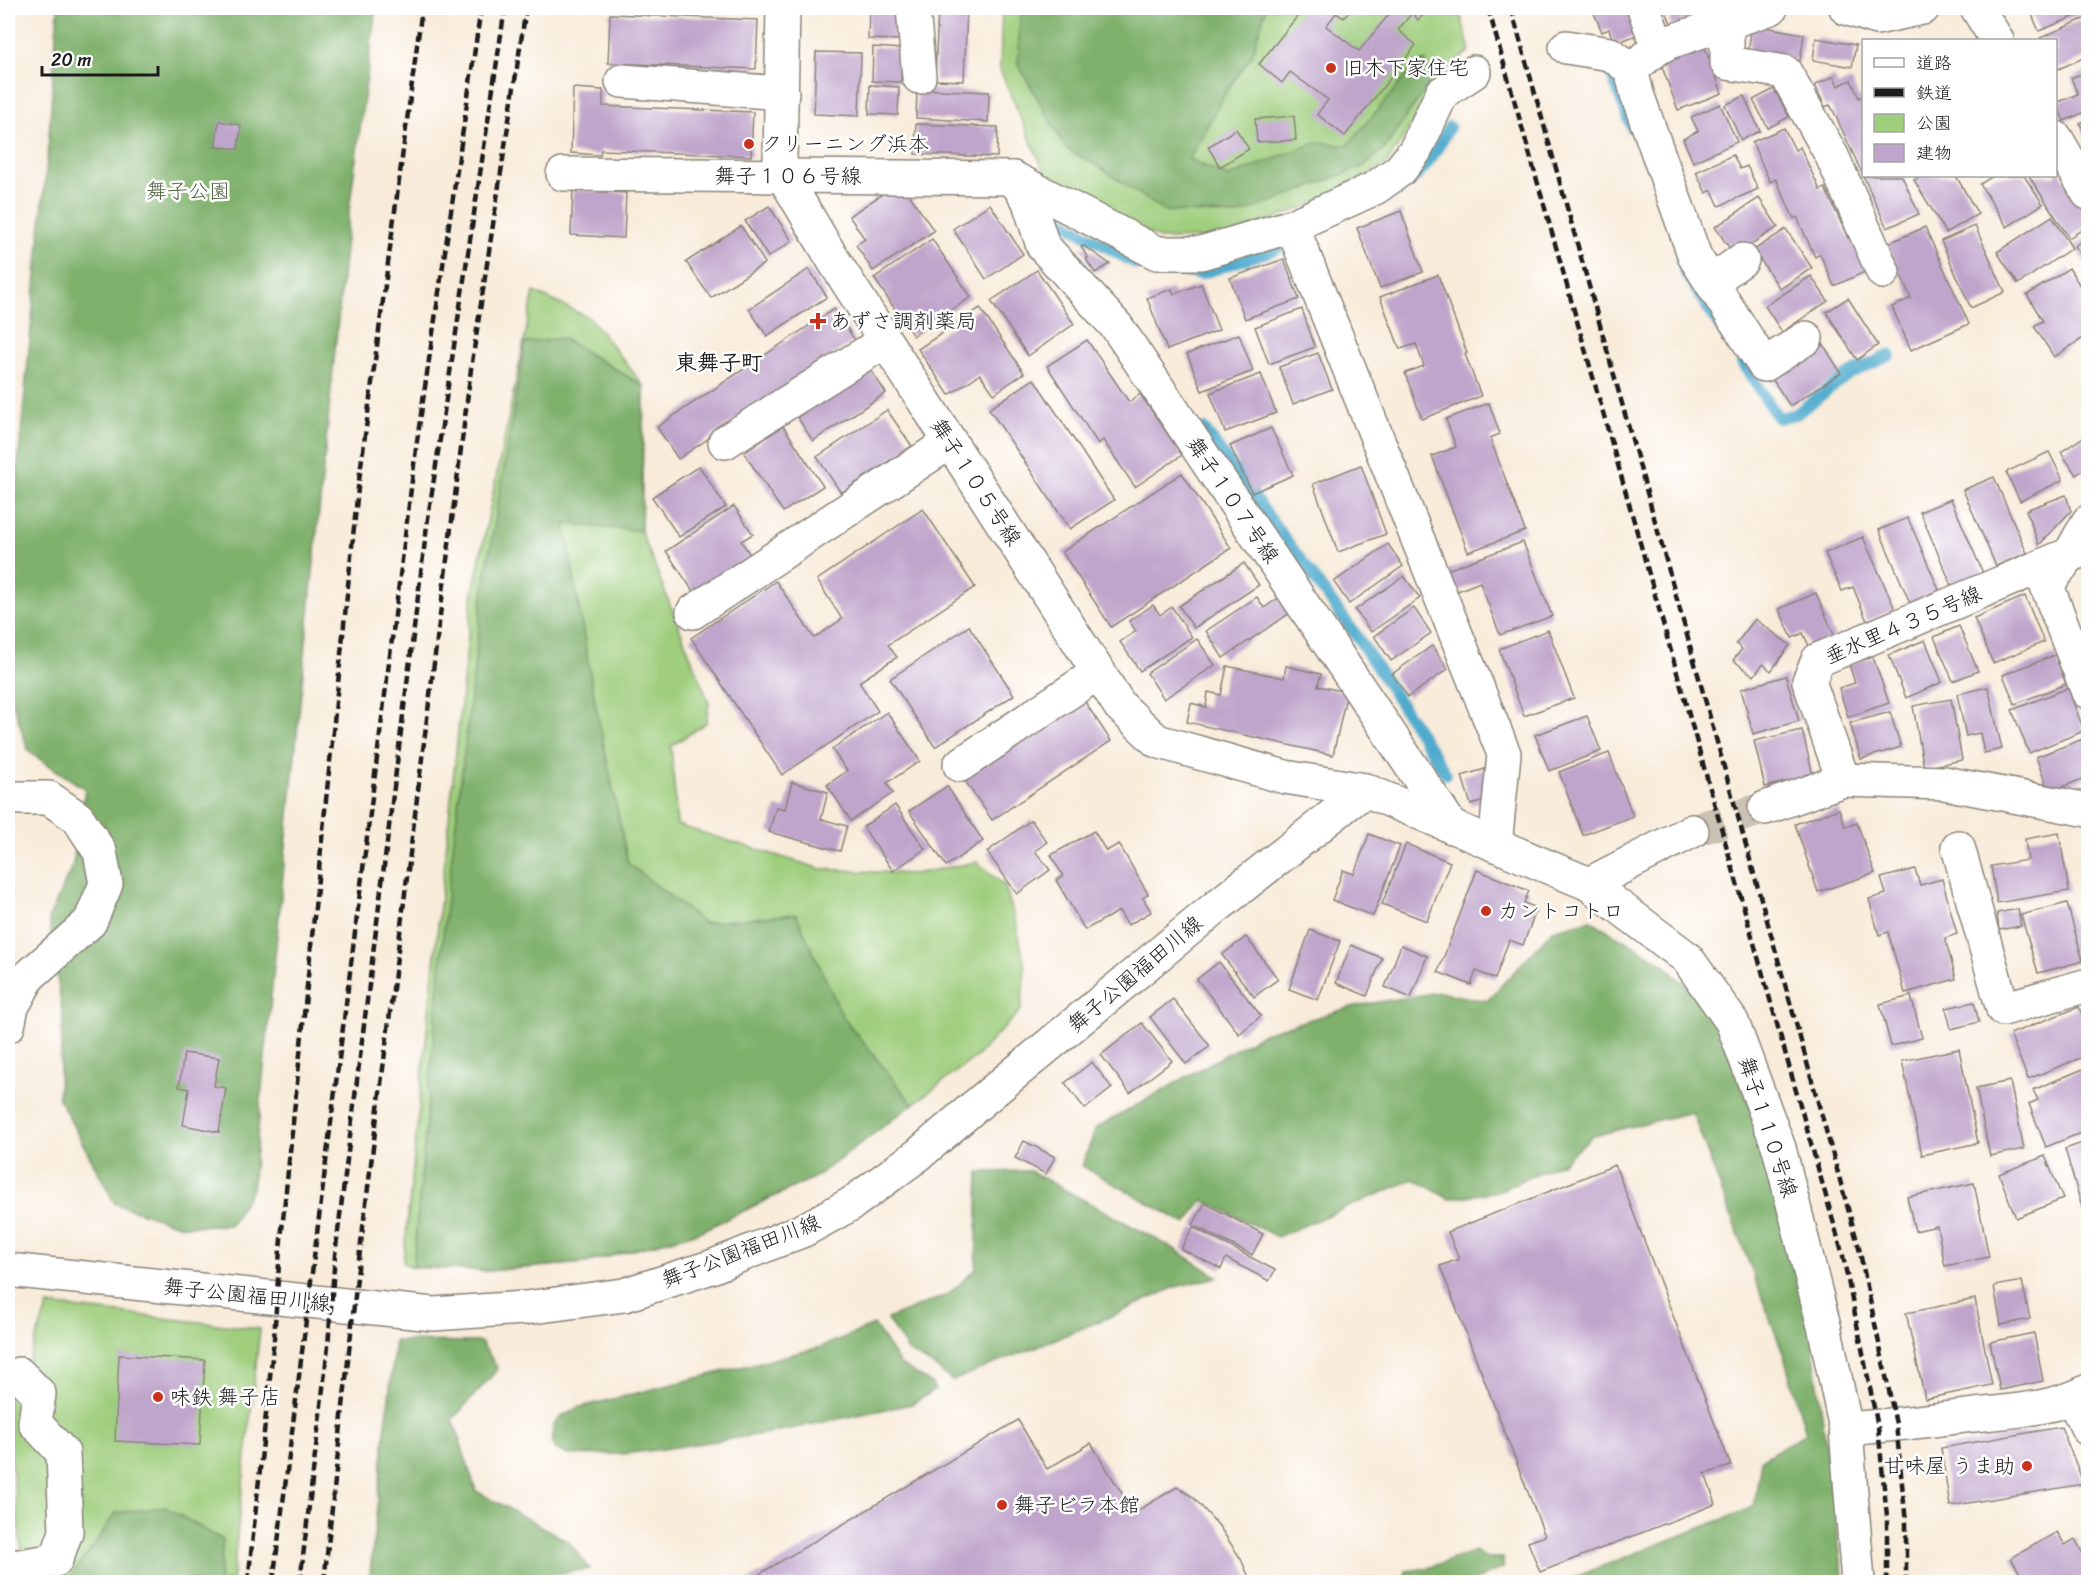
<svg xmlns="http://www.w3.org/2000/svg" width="2096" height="1590" viewBox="0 0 2096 1590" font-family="Sriracha,'Klee One',sans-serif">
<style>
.green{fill:#9fce7d;stroke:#5e754c;stroke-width:1.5}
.forest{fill:#7fb16c;stroke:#4e6644;stroke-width:1.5}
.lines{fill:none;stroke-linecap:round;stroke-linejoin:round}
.stream{stroke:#50abce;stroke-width:12}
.building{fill:#bfa4cb}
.minor-tunnel{stroke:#ccc2b3;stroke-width:33;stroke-dasharray:33 16;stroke-linecap:butt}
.minor-casing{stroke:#8a847a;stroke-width:36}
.minor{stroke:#fff;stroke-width:33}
.rail{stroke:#1c1c1c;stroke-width:4.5;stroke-dasharray:9 4.5;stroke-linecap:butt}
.poi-dot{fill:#c8321e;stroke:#fff;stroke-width:2}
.labels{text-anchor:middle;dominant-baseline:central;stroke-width:5;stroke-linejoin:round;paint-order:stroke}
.poi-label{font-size:21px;fill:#1c1c1c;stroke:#fff;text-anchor:start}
.street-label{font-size:21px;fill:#1c1c1c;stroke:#fff}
.park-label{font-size:21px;fill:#506343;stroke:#fff}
.neighbourhood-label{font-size:22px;font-weight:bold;fill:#1c1c1c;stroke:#fff}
</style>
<rect width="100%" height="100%" fill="#fff"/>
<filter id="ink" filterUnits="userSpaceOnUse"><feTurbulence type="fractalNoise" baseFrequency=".0167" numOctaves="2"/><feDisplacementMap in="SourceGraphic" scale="12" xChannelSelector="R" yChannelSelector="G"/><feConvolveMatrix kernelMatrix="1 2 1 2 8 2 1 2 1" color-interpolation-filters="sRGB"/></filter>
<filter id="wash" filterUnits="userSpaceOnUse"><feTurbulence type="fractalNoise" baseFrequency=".008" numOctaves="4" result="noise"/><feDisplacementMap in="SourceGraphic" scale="24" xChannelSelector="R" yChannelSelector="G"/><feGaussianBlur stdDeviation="1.35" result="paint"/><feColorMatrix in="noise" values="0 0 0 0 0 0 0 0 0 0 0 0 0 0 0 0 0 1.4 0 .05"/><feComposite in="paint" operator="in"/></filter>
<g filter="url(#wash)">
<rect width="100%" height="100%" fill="#f8ebd9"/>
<g class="green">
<path d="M1002,8H1459L1470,51L1446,70L1386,165L1308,206L1220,238L1160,239L1048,180L1000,70Z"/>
<path d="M534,292L590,318L644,386L641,531L709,703L706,723L671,746L677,825L821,869L914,874L977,862L1005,886L1017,927L1025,967L1021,1010L977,1056L817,1176L699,1232L585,1263L486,1271L413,1267L403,1263L472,597Z"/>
<path d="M48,1305L260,1329L232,1582H25L8,1431V1389L28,1362Z"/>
</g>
<g class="forest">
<path d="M58,8H376L348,218L252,1189L230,1225L181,1226L115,1204L58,1097L63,1019L49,918L73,864L85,789L29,752L8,689V608L11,539L48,149Z"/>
<path d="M1031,8H1266L1252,55L1226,92L1189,159L1228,177L1317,142L1347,146L1418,62L1426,61L1430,82L1385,148L1364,166L1237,215L1164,211L1098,166L1066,149L1018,64L1020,17Z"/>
<path d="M562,338L644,386L641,531L565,524L594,697L628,863L704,923L796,914L843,1017L913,1104L817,1176L699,1232L585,1263L486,1271L413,1267L444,924L483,592L525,343Z"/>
<path d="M1590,920L1661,962L1713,1011L1762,1137L1809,1316L1844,1582H1562L1754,1507L1761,1460L1806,1433L1784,1356L1692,1112L1592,1136L1563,1162L1498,1191L1449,1199L1414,1179L1277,1237L1203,1200L1186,1224L1082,1166L1096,1128L1264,1033L1355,1006L1439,992L1487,1001L1553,930Z"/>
<path d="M1030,1171L1176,1250L1218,1277L1175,1287L1112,1316L952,1381L934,1366L908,1351L887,1319L947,1295L976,1269L979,1172Z"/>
<path d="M874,1325L900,1364L932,1384L935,1390L912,1404L769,1433L656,1450L623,1454L568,1455L554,1448C549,1421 555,1421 577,1408L821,1347Z"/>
<path d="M395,1341L481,1342L498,1369L453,1419L476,1491L568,1541L590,1569L552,1574L537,1582H369Z"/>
<path d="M165,1507L223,1540L219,1582H66L94,1546L115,1513Z"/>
<path d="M1475,1551L1486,1558H1503V1568L1471,1582H1403L1406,1571L1428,1568Z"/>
</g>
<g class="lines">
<g class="stream">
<path d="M1612,75L1632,128"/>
<path d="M1387,196C1419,181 1433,158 1449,127"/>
<path d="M1052,216L1055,230L1080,264"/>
<path d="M1056,218L1137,264L1200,274L1275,249L1293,241"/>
<path d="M1681,259L1686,274L1728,339"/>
<path d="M1742,362L1778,418L1796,414L1849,374L1890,355"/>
<path d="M1204,429L1356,635L1446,774"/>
</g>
</g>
<g id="blocks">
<g class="building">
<path d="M869,8H902L901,40L868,39Z"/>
<path d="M938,8H967L964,81L935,80Z"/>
<path d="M1304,8H1352L1344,18L1336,13L1326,26L1359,51L1394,8H1431L1418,20L1412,13L1398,30L1416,45L1345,136L1317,114L1328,100L1290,72L1282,83L1259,64Z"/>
<path d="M1592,8H1628L1639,34L1614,44L1609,29L1602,32Z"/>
<path d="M1665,8H1706L1708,12L1672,26Z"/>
<path d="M2029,8H2087L2088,11L2039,31Z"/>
<path d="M610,14L758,20L756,69L608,63Z"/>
<path d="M2088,17V56L2056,70V40H2041L2040,38Z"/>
<path d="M1752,25L1804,34L1800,61L1748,52Z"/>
<path d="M1816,38L1856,45L1852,67L1813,60Z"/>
<path d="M873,47L903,49L901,82L872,81Z"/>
<path d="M1705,48L1722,93L1678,110L1661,64Z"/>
<path d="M816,52L861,53L859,116L814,114Z"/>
<path d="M2088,71V111L2064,121L2056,103L2078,94L2071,78Z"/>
<path d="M1834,76L1838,86L1851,80L1859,98L1864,96V176H1902L1919,214L1887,228L1833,110L1830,105L1825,107L1815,85Z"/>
<path d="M870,85L899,87L898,115L869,114Z"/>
<path d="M573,88L603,90V106L753,112L751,156L601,150L600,155L571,153Z"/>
<path d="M917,89L989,92L988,122L916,118Z"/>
<path d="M1774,89L1789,117L1768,128L1753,100Z"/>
<path d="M1744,96L1760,131L1741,140L1725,105Z"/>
<path d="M1720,104L1737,142L1693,162L1683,139L1698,131L1691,117Z"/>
<path d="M1294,116L1296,140L1257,142L1255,119Z"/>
<path d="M2088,120V143L2080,123Z"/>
<path d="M219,121L241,125L238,149L215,147Z"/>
<path d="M916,124L998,127L997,157L915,154Z"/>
<path d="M1784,128L1795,150L1800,147L1820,190L1825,188L1848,238L1851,237L1867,271L1834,286L1820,254L1815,257L1797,217L1794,219L1776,179L1770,182L1752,142Z"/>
<path d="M1236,129L1249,149L1220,167L1208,147Z"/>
<path d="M1733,155L1740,169L1747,166L1758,189L1719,206L1712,190L1706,193L1696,172Z"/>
<path d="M2056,166L2088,217V226L2069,238L2029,176H2056Z"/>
<path d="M1922,176H1956L1978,214L1946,233L1914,180Z"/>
<path d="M1993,176H2024L2043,204L2007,227L1980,184Z"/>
<path d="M890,189L906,190L934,231L873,271L856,245L865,239L849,216Z"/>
<path d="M573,190L626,193L624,238L571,235Z"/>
<path d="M1759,198L1778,227L1734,255L1715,227Z"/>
<path d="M990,204L1023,254L986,279L953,229Z"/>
<path d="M769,206L792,241L768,257L745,221Z"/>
<path d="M1401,211L1423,272L1380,288L1357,228Z"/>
<path d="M2052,216L2072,248L2018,284L1997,252Z"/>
<path d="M741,226L765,263L711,298L686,262Z"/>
<path d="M1975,226L2005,292L1971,308L1941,241Z"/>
<path d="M1925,227L1969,324L1911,350L1892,307L1911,298L1887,244Z"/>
<path d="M1786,229L1812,268L1780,289L1754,250Z"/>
<path d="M2088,237V267L2074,246Z"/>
<path d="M932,239L971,297L913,336L874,278Z"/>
<path d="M1084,246L1110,264L1095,273L1086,259L1088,258L1081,247Z"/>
<path d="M1284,259L1299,299L1245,319L1230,278Z"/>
<path d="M2069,268L2087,297L2081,300L2088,312V335L2054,357L2034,326L2043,321L2027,295Z"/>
<path d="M809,269L827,297L767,336L749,309Z"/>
<path d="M1037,270L1074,324L1028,356L991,301Z"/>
<path d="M1438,275L1467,353L1465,354L1481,396L1422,419L1405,373L1424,366L1416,344L1400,349L1380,297Z"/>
<path d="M1811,276L1828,301L1782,332L1765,306Z"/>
<path d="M1201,284L1219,330L1167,350L1147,298L1172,289L1174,294Z"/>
<path d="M1848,298L1878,345L1857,360L1826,312Z"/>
<path d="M980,308L1024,373L994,394L980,374L949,395L918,349Z"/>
<path d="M834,309L855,340L678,459L657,427Z"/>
<path d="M1302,309L1315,347L1269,364L1255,327Z"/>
<path d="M1239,334L1253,371L1202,391L1187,354Z"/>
<path d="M1087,340L1129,402L1140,394L1182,455L1135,487L1103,440L1098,444L1047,366Z"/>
<path d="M1823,344L1841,373L1790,406L1771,377Z"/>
<path d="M1318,353L1332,389L1293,404L1279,367Z"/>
<path d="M870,369L886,393L813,441L797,417Z"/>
<path d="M1261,374L1276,413L1225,432L1210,393Z"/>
<path d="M1034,379L1114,500L1070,529L989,409Z"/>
<path d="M1489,403L1500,434L1490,438L1525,531L1468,552L1432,456L1456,447L1446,419Z"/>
<path d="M887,410L912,446L841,493L817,457Z"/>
<path d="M783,426L823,486L783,512L744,453Z"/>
<path d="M1271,428L1293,475L1252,493L1230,446Z"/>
<path d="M2088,434V466L2076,475L2061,452Z"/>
<path d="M2049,452L2063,480L2020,501L2006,472Z"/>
<path d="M1361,465L1386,534L1338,552L1313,484Z"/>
<path d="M699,466L726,507L679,537L652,497Z"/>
<path d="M1182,473L1231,548L1111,627L1062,552Z"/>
<path d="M1994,477L2027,553L1996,566L1963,490Z"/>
<path d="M2066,495L2071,511L2039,545L2026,510Z"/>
<path d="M1951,499L1983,573L1952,586L1920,512Z"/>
<path d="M734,506L753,534L741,541L753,559L697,597L666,551Z"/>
<path d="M923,509L975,587L888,645L897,657L859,682L878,711L782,775L691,638L776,581L814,638L842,619L817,580Z"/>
<path d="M1908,518L1939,590L1910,603L1879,530Z"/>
<path d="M1863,537L1895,609L1867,621L1853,587L1842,591L1825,553Z"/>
<path d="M1523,542L1552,616L1500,635L1480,582L1455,592L1447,570Z"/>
<path d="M1388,544L1403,566L1349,604L1334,582Z"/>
<path d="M1244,563L1259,585L1194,628L1179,606Z"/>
<path d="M1404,576L1420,598L1371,632L1355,610Z"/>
<path d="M1816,593L1835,637L1810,648L1803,633L1792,638L1779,609Z"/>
<path d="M2025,596L2044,642L1993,663L1974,618Z"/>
<path d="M1257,597L1264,608L1280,597L1290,613L1223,658L1206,631Z"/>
<path d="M1153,605L1160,615L1172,607L1192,637L1140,671L1120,642L1136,631L1129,621Z"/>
<path d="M1414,608L1431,633L1391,661L1374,636Z"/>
<path d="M1755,619L1790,645L1771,671L1763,664L1754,676L1733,660L1742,649L1736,644Z"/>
<path d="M969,626L1014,695L935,747L890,679Z"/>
<path d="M1959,626L1978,671L1953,681L1934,637Z"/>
<path d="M1548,630L1574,698L1524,716L1499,649Z"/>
<path d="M1197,639L1215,665L1164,699L1147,673Z"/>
<path d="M1925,640L1942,682L1906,698L1889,655Z"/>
<path d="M1432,646L1448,669L1408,697L1392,674Z"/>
<path d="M2055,655L2066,684L2015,704L2003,675Z"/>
<path d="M1873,657L1889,703L1848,717L1839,688L1855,683L1849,664Z"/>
<path d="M1227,666L1284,678L1286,666L1321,674L1318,686L1347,692L1333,755L1187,722L1191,703L1206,707L1208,692L1221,695Z"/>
<path d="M1786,676L1799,721L1753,734L1741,689Z"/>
<path d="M1988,687L2002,749L1984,753L1980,733L1966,736L1957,694Z"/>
<path d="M2068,688L2084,731L2029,753L2012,710Z"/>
<path d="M1083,699L1111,741L992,820L963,778Z"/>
<path d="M1951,699L1962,760L1924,768L1913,706Z"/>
<path d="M887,712L920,761L887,783L893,793L851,821L827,785L847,771L832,749Z"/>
<path d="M1890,712L1901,747L1861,759L1850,723Z"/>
<path d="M1587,716L1601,751L1549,771L1535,735Z"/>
<path d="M1802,730L1813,775L1765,787L1754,741Z"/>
<path d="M2088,737V777L2049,792L2036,757Z"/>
<path d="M1609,753L1633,816L1583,835L1559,772Z"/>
<path d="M1485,769L1494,798L1471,805L1462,776Z"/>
<path d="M792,782L828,792L821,819L847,826L840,851L769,832L776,807L785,809Z"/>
<path d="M947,786L983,841L946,866L909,811Z"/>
<path d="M895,805L925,849L893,871L863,827Z"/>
<path d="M1839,809L1845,827L1857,823L1875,873L1818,892L1795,824Z"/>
<path d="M1031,820L1047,842L1035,851L1050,870L1017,894L987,852Z"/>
<path d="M1094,831L1106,851L1119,844L1148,894L1143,898L1151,912L1128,925L1119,911L1085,930L1056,880L1063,876L1051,855Z"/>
<path d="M2059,833L2069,891L1997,903L1991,866L2028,860L2025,839Z"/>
<path d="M1369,834L1400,846L1373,916L1332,900L1343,870L1354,874Z"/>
<path d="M1406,844L1450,862L1427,921L1382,904Z"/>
<path d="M1915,869L1920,885L1942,879L1957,934L1945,938L1956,979L1905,993L1888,932L1879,935L1869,899L1886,894L1881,878Z"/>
<path d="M1477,870L1529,891L1524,903L1537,908L1523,945L1509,940L1495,979L1476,971L1471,985L1438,972Z"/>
<path d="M2067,903L2083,961L2038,973L2021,915Z"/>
<path d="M2018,909L2021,926L1999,930L1997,913Z"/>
<path d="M1310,930L1340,941L1318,1000L1289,989Z"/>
<path d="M1246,937L1278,979L1254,997L1222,955Z"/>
<path d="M1351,945L1382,958L1367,996L1336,983Z"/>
<path d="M1401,945L1427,956L1411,998L1385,987Z"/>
<path d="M1219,962L1261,1016L1239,1034L1197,979Z"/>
<path d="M1911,996L1922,1038L1891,1046L1880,1004Z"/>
<path d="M1173,999L1210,1046L1186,1064L1150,1017Z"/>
<path d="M1974,1002L1979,1022L1951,1029L1946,1008Z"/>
<path d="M2079,1007L2088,1030V1055L2028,1079L2010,1034Z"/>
<path d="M1142,1023L1172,1061L1130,1093L1101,1055Z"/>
<path d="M1959,1049L1978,1143L1922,1155L1902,1061Z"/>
<path d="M184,1053L219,1058L214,1086L226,1088L219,1132L183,1125L189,1089L179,1087Z"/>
<path d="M1092,1062L1112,1088L1085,1109L1065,1083Z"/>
<path d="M2088,1067V1130L2046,1147L2029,1104L2038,1100L2033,1090Z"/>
<path d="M2010,1081L2024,1149L1990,1156L1976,1088Z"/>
<path d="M1024,1141L1055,1157L1046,1174L1015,1158Z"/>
<path d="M2088,1141V1228L2065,1149Z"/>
<path d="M2045,1156L2063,1199L2016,1218L1999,1174Z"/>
<path d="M1615,1165L1731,1466L1705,1474L1716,1504L1540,1572L1528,1542L1545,1536L1440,1266L1459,1259L1448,1232Z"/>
<path d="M1974,1183L1989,1257L1945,1266L1937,1226L1915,1231L1907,1197Z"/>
<path d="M1205,1203L1263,1234L1252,1255L1193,1225Z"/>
<path d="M1193,1227L1275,1270L1269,1281L1226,1258L1221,1269L1181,1249Z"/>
<path d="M2022,1281L2030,1319L2001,1325L1994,1286Z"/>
<path d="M1975,1299L1992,1385L1925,1399L1906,1313Z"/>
<path d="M2034,1333L2043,1381L2000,1390L1990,1342Z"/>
<path d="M119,1355L205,1360L200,1445L115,1441Z"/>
<path d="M1018,1420L1047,1469L1091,1443L1134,1513L1177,1487L1193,1497L1219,1526L1241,1559L1251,1582H746Z"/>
<path d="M2061,1427L2084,1484L1950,1506L1941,1448Z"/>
<path d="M2057,1532L2065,1545L2075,1539L2088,1563V1582H2025L2011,1558Z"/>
</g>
</g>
</g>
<g filter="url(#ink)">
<use href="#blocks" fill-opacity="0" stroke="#8a847a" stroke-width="1.5"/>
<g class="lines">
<path class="minor-tunnel" d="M1692,831L1765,808"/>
<defs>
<g id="minor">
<path d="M783,8L780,159L783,175L834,261L1120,706L1157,741L1285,777L1365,790L1589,884L1687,958L1732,1022L1779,1148L1825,1330L1846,1429L1858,1582"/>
<path d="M913,8L919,77"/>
<path d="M1644,8L1658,48"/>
<path d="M1721,8L1727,23V63L1785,72L1832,156L1883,272"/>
<path d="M1771,8L1669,42L1658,48L1631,69L1637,94L1695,257L1764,365L1806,338"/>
<path d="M1846,8L1877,18L1923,8"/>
<path d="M1977,8L1997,40"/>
<path d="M1566,47L1610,54L1631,69"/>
<path d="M622,81L782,93"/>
<path d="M2056,138L2088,193"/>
<path d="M563,174L1013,178L1157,253H1201L1292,226L1375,188L1400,170L1415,151L1442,93L1474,72"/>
<path d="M1013,178L1028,199L1043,246L1117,327L1452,827"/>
<path d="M1292,226L1504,754L1495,845"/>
<path d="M1711,282L1742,260"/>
<path d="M725,442L885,341"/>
<path d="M2074,554H2070L2047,586L2088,692"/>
<path d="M693,612L950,442"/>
<path d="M960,765L1099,672"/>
<path d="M1843,780L1809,681L1818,660L2070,554L2088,522"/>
<path d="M8,798H49L78,818L100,852L106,884L90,922L29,976L12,1007L8,1026"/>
<path d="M1765,808L1843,780L1944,783L2088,810"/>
<path d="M1958,847L2003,1009L2088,985"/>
<path d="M1589,884L1692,831"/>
<path d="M8,1270L433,1314L525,1308L624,1295L711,1267L804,1230L851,1204L918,1155L974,1107L1216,907L1365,790"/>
<path d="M2073,1399L2088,1429"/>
<path d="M1846,1429C1886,1426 1926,1421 1966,1416C2006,1411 2053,1410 2088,1391"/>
<path d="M13,1567L56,1560L66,1532L63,1453L35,1423L39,1394L19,1374"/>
</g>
</defs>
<use href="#minor" class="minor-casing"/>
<use href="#minor" class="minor"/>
<g class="rail">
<path d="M1488,8L1843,1256L1878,1427L1887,1517V1582"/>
<path d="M1511,8L1859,1248L1896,1424L1906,1523V1582"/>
<path d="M248,1582L274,1339L280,1249L358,488L422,8"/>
<path d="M273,1582L417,441L481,8"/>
<path d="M300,1582L328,1346L335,1255L427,525L505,8"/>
<path d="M324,1582L359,1259L471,369L526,8"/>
</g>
</g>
</g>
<g class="poi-dot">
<circle cx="1331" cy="68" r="6"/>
<circle cx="749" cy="144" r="6"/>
<path d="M815 312h6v6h6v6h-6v6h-6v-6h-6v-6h6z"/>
<circle cx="1486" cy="911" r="6"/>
<circle cx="158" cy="1397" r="6"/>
<circle cx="2027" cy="1466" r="6"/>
<circle cx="1002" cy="1505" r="6"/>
</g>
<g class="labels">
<g class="poi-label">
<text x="1343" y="68">旧木下家住宅</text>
<text x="761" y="144">クリーニング浜本</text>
<text x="830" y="321">あずさ調剤薬局</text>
<text x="1498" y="911">カントコトロ</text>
<text x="170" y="1397">味鉄 舞子店</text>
<text x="2015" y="1466" text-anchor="end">甘味屋 うま助</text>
<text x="1014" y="1505">舞子ビラ本館</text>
</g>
<g class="street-label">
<text x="788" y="176">舞子１０６号線</text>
<text transform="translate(976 482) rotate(57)">舞子１０５号線</text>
<text transform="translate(1233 500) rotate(56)">舞子１０７号線</text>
<text transform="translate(1903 625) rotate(-23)">垂水里４３５号線</text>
<text transform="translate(1135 974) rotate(-40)">舞子公園福田川線</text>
<text transform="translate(1768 1127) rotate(72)">舞子１１０号線</text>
<text transform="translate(741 1251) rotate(-21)">舞子公園福田川線</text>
<text transform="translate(247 1295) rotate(6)">舞子公園福田川線</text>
</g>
<g class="park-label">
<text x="188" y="191">舞子公園</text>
</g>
<g class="neighbourhood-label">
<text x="719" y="362">東舞子町</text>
</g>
</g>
<rect width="2096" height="1590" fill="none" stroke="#fff" stroke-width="30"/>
<rect x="1862" y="39" width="195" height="138" fill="#ffffff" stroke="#a4a4a4" stroke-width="1.5"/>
<rect x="1874" y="58" width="30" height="9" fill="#ffffff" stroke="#a4a4a4" stroke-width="1.5"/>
<text x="1916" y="69" font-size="18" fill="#1c1c1c">道路</text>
<rect x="1874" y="88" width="30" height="9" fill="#1c1c1c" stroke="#a4a4a4" stroke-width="1.5"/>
<text x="1916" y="99" font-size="18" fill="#1c1c1c">鉄道</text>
<rect x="1874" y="114" width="30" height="18" fill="#9fce7d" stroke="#a4a4a4" stroke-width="1.5"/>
<text x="1916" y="129" font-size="18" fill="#1c1c1c">公園</text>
<rect x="1874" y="144" width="30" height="18" fill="#bfa4cb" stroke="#a4a4a4" stroke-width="1.5"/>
<text x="1916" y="159" font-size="18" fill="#1c1c1c">建物</text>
<path d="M42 66v9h116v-9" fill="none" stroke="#1c1c1c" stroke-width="3"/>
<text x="51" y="66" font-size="18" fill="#1c1c1c" stroke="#ffffff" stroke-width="4.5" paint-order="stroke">20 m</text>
</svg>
